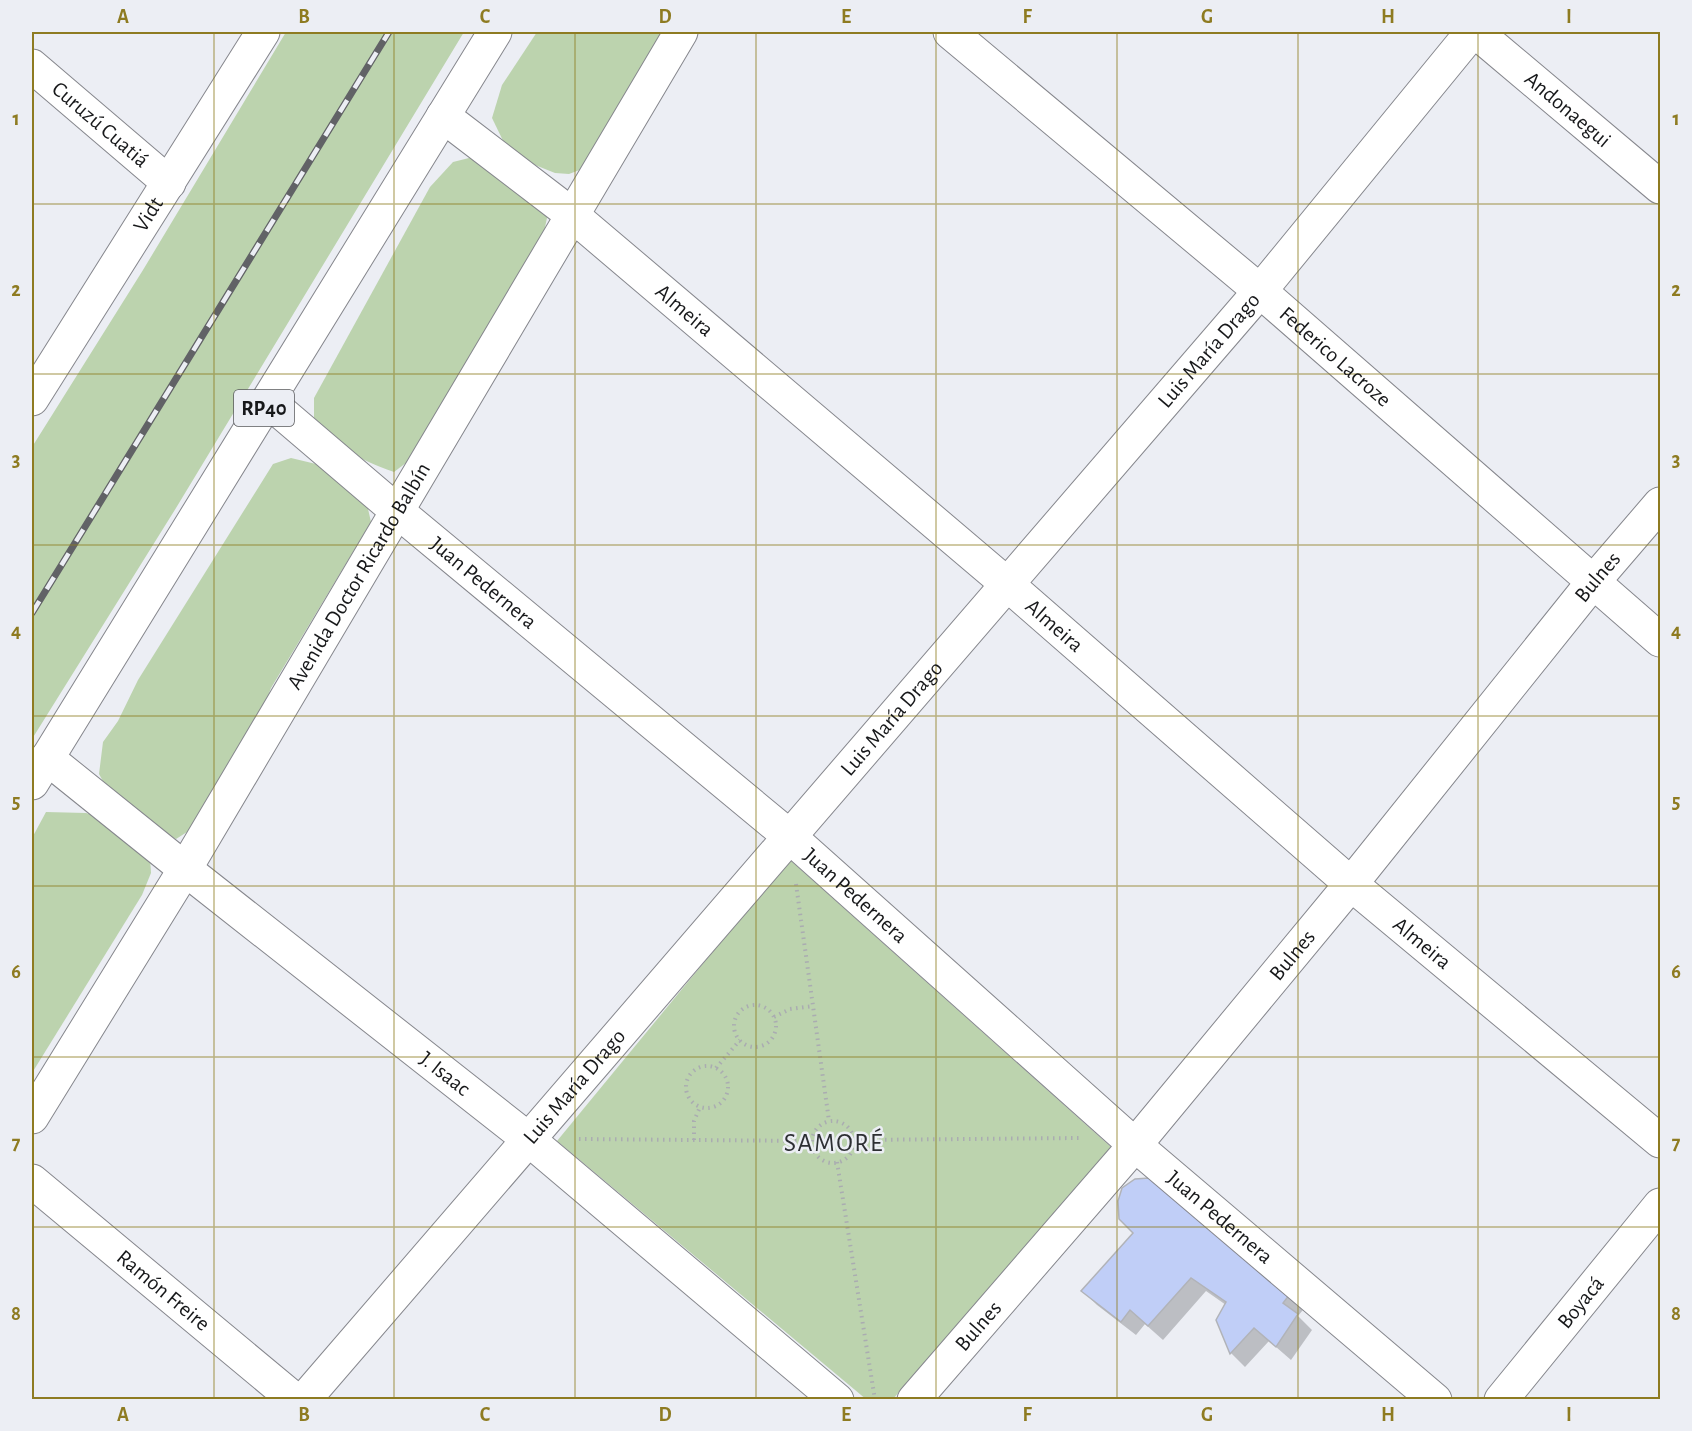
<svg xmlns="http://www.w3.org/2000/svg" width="1692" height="1431" viewBox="0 0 1692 1431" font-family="'Alegreya Sans',sans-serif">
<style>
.green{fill:#bcd3ae}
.shadow{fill:#0003}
.building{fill:#c0cef7;stroke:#b1b3b8;stroke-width:1.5}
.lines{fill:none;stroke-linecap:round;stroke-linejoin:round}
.minor-casing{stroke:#86878d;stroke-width:35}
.major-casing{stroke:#86878d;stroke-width:35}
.path{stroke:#aaacb1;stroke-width:4;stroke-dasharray:1.5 4.5;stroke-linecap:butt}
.minor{stroke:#fff;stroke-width:33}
.major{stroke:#fff;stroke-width:33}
.rail-casing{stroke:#616266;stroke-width:7}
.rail{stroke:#eceef4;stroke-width:4.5;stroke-dasharray:14;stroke-linecap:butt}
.grid{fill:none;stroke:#8e7b21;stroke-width:1.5;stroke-opacity:0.55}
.labels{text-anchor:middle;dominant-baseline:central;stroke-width:5;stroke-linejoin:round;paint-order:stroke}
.shield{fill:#eceef4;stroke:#57585b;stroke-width:1.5}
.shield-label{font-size:21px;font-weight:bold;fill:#17181a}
.street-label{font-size:22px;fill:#17181a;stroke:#eceef4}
.quarter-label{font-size:26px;letter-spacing:1.5px;fill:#2d2f33;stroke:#eceef4}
.neatline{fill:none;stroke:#8e7b21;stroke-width:2}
.grid-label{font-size:20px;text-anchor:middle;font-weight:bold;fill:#8e7b21}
</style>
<rect width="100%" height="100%" fill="#eceef4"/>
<g class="green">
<path d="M286,32H464L176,508L32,739V447L143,270Z"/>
<path d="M537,32H668L595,164L569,174L555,173L535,165L508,151L492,118L502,85Z"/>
<path d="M477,156L548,213L543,237L423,450L394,472C355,458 340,449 314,418V398L430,187L453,162Z"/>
<path d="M291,458L316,464L338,477L366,500L371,522L271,688L247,752L206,820L176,839L115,803L99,774L103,742L118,721L138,680L273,464Z"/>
<path d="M46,812L86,813L101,818L150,858L151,873L142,895L32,1073V838Z"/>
<path d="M789,859L1111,1147L893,1399L867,1400L557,1141Z"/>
</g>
<path class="shadow" d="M1149,1180L1307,1305L1298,1316L1312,1330L1291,1360L1269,1341L1245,1367L1231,1353L1217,1320L1226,1305L1206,1291L1163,1340L1145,1324L1136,1335L1097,1305L1083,1291L1135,1233Z"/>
<path class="building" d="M1149,1178L1293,1290L1283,1303L1298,1314L1276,1347L1254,1328L1230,1354L1216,1320L1226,1302L1191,1278L1148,1326L1130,1310L1121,1322L1081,1291L1133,1233L1119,1219L1118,1201L1122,1188L1135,1179Z"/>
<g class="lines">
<defs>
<g id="minor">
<path id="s1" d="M950,32L1260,291L1660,640"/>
<path id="s2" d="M1476,32L1660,187"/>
<path id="s3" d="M32,66L169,183"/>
<path id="s4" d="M443,116L571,214L1007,584L1351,884L1660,1141"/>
<path id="s5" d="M32,399L263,32"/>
<path id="s6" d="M268,401L397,511L789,836L1135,1145L1435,1400"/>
<path id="s7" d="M47,758L185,869L528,1139L837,1400"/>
<path id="s8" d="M32,1117L185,869L681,32"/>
<path id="s9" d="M32,1181L295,1400"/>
<path id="s10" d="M304,1400L1260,291L1472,32"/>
<path id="s11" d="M914,1400L1135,1145L1351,884L1593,582L1660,504"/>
<path id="s12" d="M1501,1400L1660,1205"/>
</g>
<path id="major" d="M32,783L495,32"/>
</defs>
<use href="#minor" class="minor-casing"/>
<use href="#major" class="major-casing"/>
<g class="path">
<path d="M796,884L829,1121"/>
<circle cx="755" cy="1026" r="21"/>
<path d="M774,1017L790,1009L813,1006"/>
<circle cx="707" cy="1087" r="21"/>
<path d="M716,1068L740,1040"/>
<circle cx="833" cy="1142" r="21"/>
<path d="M579,1139L812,1141"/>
<path d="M694,1140V1121L700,1107"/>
<path d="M855,1140L1079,1138"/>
<path d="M837,1162L875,1400"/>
</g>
<use href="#minor" class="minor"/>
<use href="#major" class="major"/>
<defs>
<path id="rail" d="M32,613L389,32"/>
</defs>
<use href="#rail" class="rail-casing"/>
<use href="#rail" class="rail"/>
</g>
<path class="grid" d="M214,32V1400M394,32V1400M575,32V1400M756,32V1400M936,32V1400M1117,32V1400M1298,32V1400M1478,32V1400M32,204H1660M32,374H1660M32,545H1660M32,716H1660M32,886H1660M32,1057H1660M32,1227H1660"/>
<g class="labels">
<rect class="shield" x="234" y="390" width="60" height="36" rx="4.5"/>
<g class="shield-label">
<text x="264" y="408">RP40</text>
</g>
<g class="street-label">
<text stroke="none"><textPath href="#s2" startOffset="120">Andonaegui</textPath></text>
<text stroke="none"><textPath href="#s3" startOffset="90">Curuzú Cuatiá</textPath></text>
<text stroke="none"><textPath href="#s5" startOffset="218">Vidt</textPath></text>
<text stroke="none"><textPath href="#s4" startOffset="310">Almeira</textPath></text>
<text stroke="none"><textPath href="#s10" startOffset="1386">Luis María Drago</textPath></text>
<text stroke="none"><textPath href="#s1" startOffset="504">Federico Lacroze</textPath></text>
<text stroke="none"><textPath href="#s8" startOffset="632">Avenida Doctor Ricardo Balbín</textPath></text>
<text stroke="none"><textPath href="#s11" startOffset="1070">Bulnes</textPath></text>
<text stroke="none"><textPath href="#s6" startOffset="282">Juan Pedernera</textPath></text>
<text stroke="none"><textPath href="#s4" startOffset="796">Almeira</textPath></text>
<text stroke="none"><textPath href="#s10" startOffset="900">Luis María Drago</textPath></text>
<text stroke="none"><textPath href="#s6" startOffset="768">Juan Pedernera</textPath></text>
<text stroke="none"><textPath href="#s4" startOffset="1282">Almeira</textPath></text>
<text stroke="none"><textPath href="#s11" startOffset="584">Bulnes</textPath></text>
<text stroke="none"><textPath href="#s7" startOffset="508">J. Isaac</textPath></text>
<text stroke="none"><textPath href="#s10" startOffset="414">Luis María Drago</textPath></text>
<text stroke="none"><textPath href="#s6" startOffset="1254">Juan Pedernera</textPath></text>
<text stroke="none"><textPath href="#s9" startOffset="171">Ramón Freire</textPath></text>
<text stroke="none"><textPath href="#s12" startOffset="126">Boyacá</textPath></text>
<text stroke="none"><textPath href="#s11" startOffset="98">Bulnes</textPath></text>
</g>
<g class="quarter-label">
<text x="834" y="1143">SAMORÉ</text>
</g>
</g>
<rect width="1692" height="1431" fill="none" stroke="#eceef4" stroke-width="66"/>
<rect x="33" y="33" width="1626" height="1365" class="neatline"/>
<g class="grid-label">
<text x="123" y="23">A</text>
<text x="304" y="23">B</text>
<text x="485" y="23">C</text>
<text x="665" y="23">D</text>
<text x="846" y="23">E</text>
<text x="1027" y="23">F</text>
<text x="1207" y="23">G</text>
<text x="1388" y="23">H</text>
<text x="1569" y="23">I</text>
<text x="16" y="125">1</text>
<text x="1676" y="125">1</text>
<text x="16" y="296">2</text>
<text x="1676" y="296">2</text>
<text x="16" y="466">3</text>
<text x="1676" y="466">3</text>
<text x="16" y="637">4</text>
<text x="1676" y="637">4</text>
<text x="16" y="808">5</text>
<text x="1676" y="808">5</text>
<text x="16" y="978">6</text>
<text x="1676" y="978">6</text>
<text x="16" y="1149">7</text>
<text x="1676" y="1149">7</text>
<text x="16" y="1320">8</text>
<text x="1676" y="1320">8</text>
<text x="123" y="1421">A</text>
<text x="304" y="1421">B</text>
<text x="485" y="1421">C</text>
<text x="665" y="1421">D</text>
<text x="846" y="1421">E</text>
<text x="1027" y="1421">F</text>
<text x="1207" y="1421">G</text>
<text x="1388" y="1421">H</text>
<text x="1569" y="1421">I</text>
</g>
</svg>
